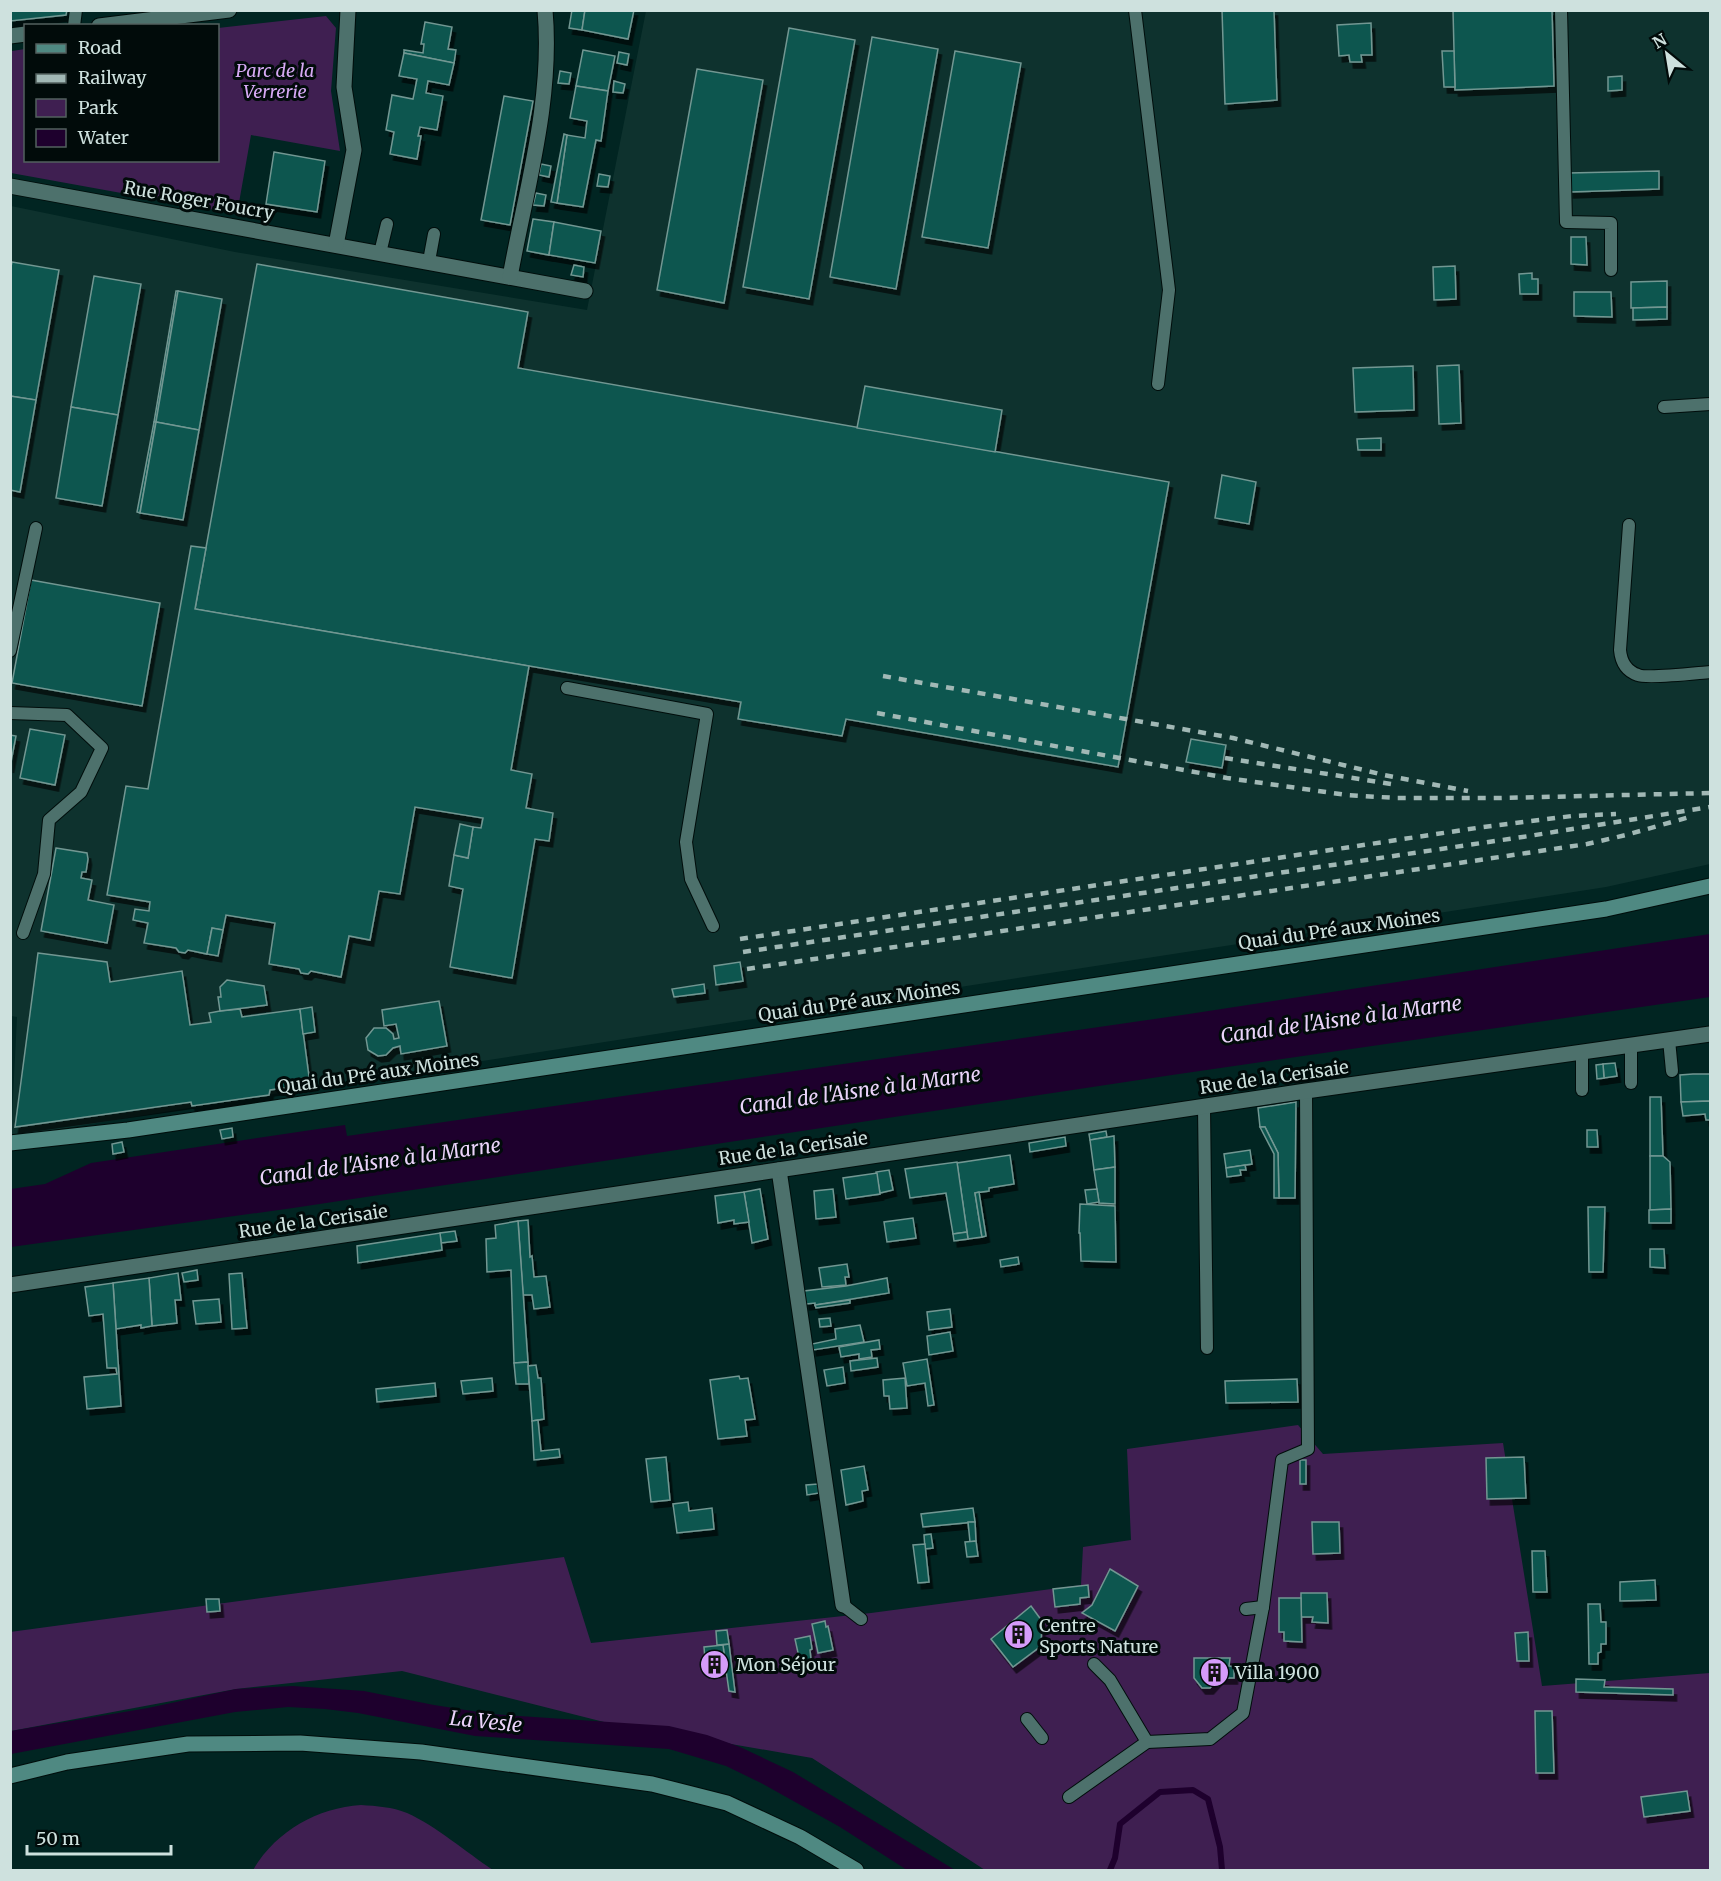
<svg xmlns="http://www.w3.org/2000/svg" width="1721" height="1881" viewBox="0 0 1721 1881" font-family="Merriweather,serif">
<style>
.built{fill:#0e322e}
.green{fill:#3f1f51}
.water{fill:#1e002d}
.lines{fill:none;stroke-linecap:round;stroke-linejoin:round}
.stream{stroke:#1e002d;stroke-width:6}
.building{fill:#0c5650;stroke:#729792;stroke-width:1.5;filter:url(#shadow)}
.lane-casing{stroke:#000d0b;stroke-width:14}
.street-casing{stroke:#000d0b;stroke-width:17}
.secondary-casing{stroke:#000d0b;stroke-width:17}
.lane{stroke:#4d716c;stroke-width:12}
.street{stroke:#4d716c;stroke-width:15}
.secondary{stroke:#4f8982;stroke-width:15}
.rail{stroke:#a1b8b5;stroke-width:4.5;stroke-dasharray:8 8;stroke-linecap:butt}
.labels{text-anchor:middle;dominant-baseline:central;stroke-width:6;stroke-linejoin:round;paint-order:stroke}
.park-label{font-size:18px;font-style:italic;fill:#d6a9f4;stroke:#010b0a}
.street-label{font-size:18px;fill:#cee1de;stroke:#010b0a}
.poi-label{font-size:18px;fill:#cee1de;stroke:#010b0a;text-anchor:start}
.water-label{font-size:20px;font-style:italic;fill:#ead3fa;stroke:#010b0a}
</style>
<defs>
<filter id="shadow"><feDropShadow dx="3.5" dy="6" stdDeviation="0" flood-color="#0009"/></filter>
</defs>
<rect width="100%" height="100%" fill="#012522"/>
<path class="built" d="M646,11H1710V864L1606,887L385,1076L11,1137L17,1017L11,1016V206L235,252L587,310Z"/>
<g class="green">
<path d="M326,16L336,28L331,91L340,151L251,135L237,214L11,173L12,51L25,49L26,160H218V28Z"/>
<path d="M1298,1425L1323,1454L1503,1443L1542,1686L1710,1673V1870H985L812,1758L604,1722L402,1671L236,1689L11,1731L10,1632L564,1557L591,1643L871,1613L1081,1585L1083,1547L1131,1540L1127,1449Z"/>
<path d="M361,1805C377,1806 392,1807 407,1813C436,1826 466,1852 493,1870H253C276,1831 317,1808 361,1805Z"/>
</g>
<g class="water">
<path d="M1710,934V997L1172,1075L293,1208L11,1247V1189L45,1184L91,1163L345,1125L347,1136L1189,1014Z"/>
<path d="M293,1686L364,1691L434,1705L491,1714L669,1726L707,1735L740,1747L793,1772L955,1870H907L840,1827L761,1783L726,1766L669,1749L475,1736L358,1713L325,1709L288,1707L235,1712L11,1754V1731L148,1708L236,1689Z"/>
</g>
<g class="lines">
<path class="stream" d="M1110,1870L1115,1858L1120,1824L1160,1792L1193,1790L1208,1799L1220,1847L1222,1870"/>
</g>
<g class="building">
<path d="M10,10H67L66,15L10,21Z"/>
<path d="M572,10H585L582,30L569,28Z"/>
<path d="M585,10H634L628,39L582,30Z"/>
<path d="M1222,10H1274L1277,100L1225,104Z"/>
<path d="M1453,10H1552L1554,86L1455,90Z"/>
<path d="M425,22L452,27L448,49L456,50L454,63L404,53V50L423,53L424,44H421Z"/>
<path d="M1371,23L1372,55H1361L1362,62H1350L1349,55L1339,56L1337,25Z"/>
<path d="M789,28L855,40L809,299L743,287Z"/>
<path d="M872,37L938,49L896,289L830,277Z"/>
<path d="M583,50L615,56L608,91L576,86Z"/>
<path d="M955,51L1021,63L988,248L922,237Z"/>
<path d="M1442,51H1454L1455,87H1444Z"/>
<path d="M619,52L629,54L627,65L617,63Z"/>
<path d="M404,53L454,63L449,85L428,81L426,93L443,96L437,130L420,127L418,136H421L417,159L390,154L394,132L386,130L392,95L413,99L417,79L399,76Z"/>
<path d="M697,69L763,80L724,303L657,290Z"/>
<path d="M560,71L571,73L569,84L558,83Z"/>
<path d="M1622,76V90L1608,91V77Z"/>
<path d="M614,81L625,84L623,93L613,92Z"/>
<path d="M576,86L608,91L601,141L596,140L583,207L557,203L567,135L585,138L587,121L570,118Z"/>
<path d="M504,96L533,101L510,225L481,220Z"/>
<path d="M564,134L567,135L557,203L551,202Z"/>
<path d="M274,152L325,161L317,212L266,204Z"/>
<path d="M541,164L551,166L549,177L539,175Z"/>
<path d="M1659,171V189L1570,192L1569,173Z"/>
<path d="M599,174L610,176L608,187L597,186Z"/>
<path d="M536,193L546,195L544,206L533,205Z"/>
<path d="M533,219L554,222L549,255L527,251Z"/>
<path d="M554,222L601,231L595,263L549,255Z"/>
<path d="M1571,237H1586L1587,265L1571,264Z"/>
<path d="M12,262L59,270L36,400L10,396V271Z"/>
<path d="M257,264L528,312L518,368L1169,482L1118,767L846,719L842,736L738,719L741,702L195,609Z"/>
<path d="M574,265L584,267L583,277L571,275Z"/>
<path d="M1455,266L1456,299L1434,300L1433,267Z"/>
<path d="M1532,273V279H1538V294H1520L1519,274Z"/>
<path d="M94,276L141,284L118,415L71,407Z"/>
<path d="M1667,281V307L1631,308V282Z"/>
<path d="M176,291H178L156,422H154Z"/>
<path d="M178,291L222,299L199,430L156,422Z"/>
<path d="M1574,292H1611L1612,317L1574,316Z"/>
<path d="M1667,307V319L1633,320V308Z"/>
<path d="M1459,365L1461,423L1439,424L1437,366Z"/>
<path d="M1413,366L1414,410L1355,412L1353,368Z"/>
<path d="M865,386L1002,410L995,452L857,428Z"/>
<path d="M10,396L36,400L20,492L10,490Z"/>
<path d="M71,407L118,415L102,506L56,498Z"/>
<path d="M154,422H156L140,513L137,512Z"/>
<path d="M156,422L199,430L183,520L140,513Z"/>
<path d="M1381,438V450H1358L1357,439Z"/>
<path d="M1222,475L1256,482L1249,524L1215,518Z"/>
<path d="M191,546L206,548L195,609L529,666L511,770L532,774L526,808L553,813L549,841L535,839L512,978L450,967L463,889L449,886L454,855L468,858L473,827L481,828L483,818L415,807L400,894L379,891L370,940L349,936L341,977L311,971L308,974L301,973L299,969L269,964L275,923L226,915L223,930L212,928L207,954L188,950L185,953L179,952L176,948L144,943L148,923L133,920L135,909L149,911L150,902L107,895L126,786L148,789Z"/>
<path d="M31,580L160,603L142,706L12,683Z"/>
<path d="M30,729L65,735L55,785L20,778Z"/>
<path d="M10,735L16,736L10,767Z"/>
<path d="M1191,739L1226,745L1222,768L1186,762Z"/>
<path d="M460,824L473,827L468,858L454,855Z"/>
<path d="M56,848L87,853L88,859L86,872H82L81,878L92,880L88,900L114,905L107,943L41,931Z"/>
<path d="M212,928L223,930L218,956L207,954Z"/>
<path d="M38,953L107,962L110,982L182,971L190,1025L211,1022L209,1013L220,1011L240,1009L242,1017L300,1009L310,1084L270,1090L269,1095L192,1106L191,1102L15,1127Z"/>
<path d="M740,962L743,981L716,985L714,966Z"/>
<path d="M227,980L264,986L267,1005L220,1011L218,997H221L220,987Z"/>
<path d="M704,984L705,993L674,997L672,989Z"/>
<path d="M439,1001L447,1046L401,1054L400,1046L393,1048L386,1055L378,1056L368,1050L366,1038L374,1028H386L393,1034L394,1039L399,1038L396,1024L384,1026L382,1010Z"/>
<path d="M312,1007L315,1032L303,1034L300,1009Z"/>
<path d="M1615,1063L1617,1076L1604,1078L1603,1064Z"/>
<path d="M1603,1064L1604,1078L1597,1079L1596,1065Z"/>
<path d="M1693,1074H1710V1101L1681,1102L1680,1075Z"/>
<path d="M1650,1097H1661L1663,1156H1650Z"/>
<path d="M1710,1101V1120H1706L1705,1114L1683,1116L1681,1102Z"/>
<path d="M1296,1102L1295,1198H1279L1278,1153L1265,1127H1260L1258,1108Z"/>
<path d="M1260,1127H1265L1278,1153L1279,1198H1274V1154Z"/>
<path d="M232,1128L233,1137L222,1139L220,1130Z"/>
<path d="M1587,1130H1597L1598,1147H1587Z"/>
<path d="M1106,1131L1107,1137L1090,1140L1089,1134Z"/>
<path d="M1114,1136L1115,1167L1094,1170L1090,1140Z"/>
<path d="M1065,1137L1066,1146L1030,1152L1029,1143Z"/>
<path d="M122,1142L124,1152L113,1154L112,1144Z"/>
<path d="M1250,1150L1252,1164L1226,1168L1224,1154Z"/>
<path d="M1010,1155L1014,1184L989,1188V1191L975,1193L982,1237L968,1239L957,1163Z"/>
<path d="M1650,1156H1663L1670,1162L1671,1209L1650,1210Z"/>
<path d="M957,1162L967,1232L953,1234L946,1193L910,1198L905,1169Z"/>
<path d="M1245,1165L1246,1170H1240L1241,1175L1227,1177L1226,1168Z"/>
<path d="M1115,1167V1204L1099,1203L1094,1170Z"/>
<path d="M889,1170L893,1190L880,1193L876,1172Z"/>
<path d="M877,1173L880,1194L846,1199L843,1178Z"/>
<path d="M760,1189L768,1239L752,1243L744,1192Z"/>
<path d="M833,1189L836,1217L816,1219L814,1191Z"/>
<path d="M1097,1189L1099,1202L1087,1204L1085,1190Z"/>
<path d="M744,1192L749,1222L734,1224V1220L718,1223L715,1196Z"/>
<path d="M979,1192L986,1236L982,1237L975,1193Z"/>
<path d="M1080,1204L1115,1206L1116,1262L1081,1261L1080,1233H1079Z"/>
<path d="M1588,1207H1605L1603,1272H1589Z"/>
<path d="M1671,1209V1223H1649V1210Z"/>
<path d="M913,1218L916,1238L887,1242L884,1222Z"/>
<path d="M528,1220L530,1257L532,1256L534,1277L546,1276L550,1307L534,1309L532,1295H523L518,1221Z"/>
<path d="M518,1221L528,1362L514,1363L511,1270L487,1272L486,1239L496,1238L495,1225Z"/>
<path d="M455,1231L457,1241L441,1243L440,1233Z"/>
<path d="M967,1232L968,1239L954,1241L953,1234Z"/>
<path d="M440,1233L442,1250L358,1263L357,1246Z"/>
<path d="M1650,1249H1664L1665,1268L1650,1267Z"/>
<path d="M1018,1257L1019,1264L1001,1267L1000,1260Z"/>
<path d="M847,1264L849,1277H845L846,1285L822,1287L819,1268Z"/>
<path d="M197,1270L198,1280L184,1282L182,1273Z"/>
<path d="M178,1273L181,1300H175L177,1323L152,1326L149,1278Z"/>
<path d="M242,1273L247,1328L232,1329L229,1274Z"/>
<path d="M149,1278L152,1326L141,1328V1325L116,1329L113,1283Z"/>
<path d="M887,1278L889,1293L815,1305V1303L806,1304L804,1291L846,1286Z"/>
<path d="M113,1283L121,1406L87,1409L84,1377L117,1374L116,1368H107L103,1314L89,1316L85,1287Z"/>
<path d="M219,1299L221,1322L196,1324L193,1301Z"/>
<path d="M850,1300V1303L816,1308L815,1305Z"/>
<path d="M950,1309L952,1327L929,1330L927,1312Z"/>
<path d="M830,1318L831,1326L820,1327L819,1319Z"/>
<path d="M860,1325L864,1342L813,1350L812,1344L836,1339L835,1329Z"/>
<path d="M950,1332L953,1351L929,1355L927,1336Z"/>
<path d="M879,1340L880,1349L871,1350L872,1357L859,1359V1354L841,1357L839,1347Z"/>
<path d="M877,1358L878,1367L851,1371L850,1361Z"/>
<path d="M927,1359L934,1405L928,1406L925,1383L907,1386L903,1363Z"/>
<path d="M528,1362L529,1384H516L514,1363Z"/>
<path d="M536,1365L538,1378H541L544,1419L532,1421L528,1366Z"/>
<path d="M843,1367L845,1383L827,1386L824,1370Z"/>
<path d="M739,1376L740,1379L748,1378L755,1419L745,1420L747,1436L718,1439L710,1380Z"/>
<path d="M492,1378L493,1391L463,1394L461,1381Z"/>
<path d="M905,1378L907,1408L890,1409L889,1396H884L883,1380Z"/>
<path d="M1297,1379L1298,1402L1226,1403L1225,1381Z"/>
<path d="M435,1383L436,1396L377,1402L376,1389Z"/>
<path d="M538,1420L541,1451L559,1449L560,1457L534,1460L532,1421Z"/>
<path d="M666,1457L670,1500L651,1502L646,1459Z"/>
<path d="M1524,1457L1526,1498L1487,1499L1486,1458Z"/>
<rect x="1300" y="1460" width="6" height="24"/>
<path d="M864,1466L868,1490L862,1491L863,1501L846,1505L841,1470Z"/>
<path d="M818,1484L819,1493L807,1495L806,1485Z"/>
<path d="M688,1502L689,1511L712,1508L714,1529L677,1533L673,1504Z"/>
<path d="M973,1508L975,1522L923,1527L921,1514Z"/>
<path d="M968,1522H975L976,1541L970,1542Z"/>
<path d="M1312,1522H1339L1340,1553L1313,1554Z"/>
<path d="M931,1534L933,1548L925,1549L924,1535Z"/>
<path d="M976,1541L978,1556L967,1557L965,1542Z"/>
<path d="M925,1544L929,1582L918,1583L913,1545Z"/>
<path d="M1532,1551H1545L1547,1592H1533Z"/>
<path d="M1110,1569L1138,1586L1115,1631L1082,1613L1092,1605Z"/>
<path d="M1655,1580L1656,1600L1620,1601V1582Z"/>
<path d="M1088,1585L1089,1597L1080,1598V1604L1055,1607L1053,1589Z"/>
<path d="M1301,1593H1327L1328,1623L1312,1622L1313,1617H1301Z"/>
<path d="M1279,1598H1301L1302,1642L1284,1641V1632H1279Z"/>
<path d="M206,1599H219L220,1611L207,1612Z"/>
<path d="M1588,1604H1600L1601,1622H1606V1644H1601V1652L1598,1653V1664H1589Z"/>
<path d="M1031,1606L1042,1621L1041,1646L1013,1667L991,1639Z"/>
<path d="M825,1621L826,1627L828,1626L833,1650L818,1653L812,1624Z"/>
<path d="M727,1630L729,1644L717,1645L716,1631Z"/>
<path d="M1528,1632L1529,1661H1517L1515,1633Z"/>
<path d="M810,1636L812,1649L810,1650L811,1660L800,1662L795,1639Z"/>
<path d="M729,1644L735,1692L729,1691L726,1670L723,1645Z"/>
<path d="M723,1645L726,1670L706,1672L704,1647Z"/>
<path d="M1194,1658H1230L1229,1666L1234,1667V1678H1219L1210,1688H1202L1194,1678Z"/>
<path d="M1576,1679L1605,1680L1604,1687L1673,1689V1695L1576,1692Z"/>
<path d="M1535,1711H1552L1554,1773H1536Z"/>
<path d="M1687,1791L1690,1811L1644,1817L1641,1797Z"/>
</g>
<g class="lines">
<defs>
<g id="lane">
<path d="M1135,10L1169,290L1158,384"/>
<path d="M1561,10L1566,222L1611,223V270"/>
<path d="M74,26L76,10"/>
<path d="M380,253L387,224"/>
<path d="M429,261L434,234"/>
<path d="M1664,407L1710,404"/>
<path d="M1629,525L1620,650C1621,661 1626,671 1638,675C1648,679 1697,673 1710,672"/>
<path d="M10,651L36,528"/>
<path d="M567,688L707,714L686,842L691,879L713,926"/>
<path d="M10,713L67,715L102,748L81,792L49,820L44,874L23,933"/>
<path d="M1669,1040L1672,1071"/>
<path d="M1631,1046V1083"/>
<path d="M1582,1090V1053"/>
<path d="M1204,1107L1207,1348"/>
<path d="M843,1605L861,1619"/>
<path d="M1246,1609L1263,1607"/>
<path d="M1094,1664L1110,1680L1147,1742"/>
<path d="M1027,1719L1042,1738"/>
<path d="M1069,1797L1147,1742L1210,1739L1243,1713L1263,1607L1282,1460L1308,1449L1306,1091"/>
</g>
<g id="street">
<path d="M99,26L229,10"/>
<path d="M10,36L26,34"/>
<path d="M10,186L585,291"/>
<path d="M336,245L354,150L344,87L348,10"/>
<path d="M510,277C526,189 553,100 545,10"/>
<path d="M779,1170L843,1605"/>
<path d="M10,1285L1306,1091L1710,1034"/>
</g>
<g id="secondary">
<path d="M10,1143L128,1130L1606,909L1710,886"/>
<path d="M10,1776L67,1762L188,1744L300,1743L421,1752L652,1784L727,1803L800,1837L856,1870"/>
</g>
</defs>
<use href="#lane" class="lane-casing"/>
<use href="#street" class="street-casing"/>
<use href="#secondary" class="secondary-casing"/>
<use href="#lane" class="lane"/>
<use href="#street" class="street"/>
<use href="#secondary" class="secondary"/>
<g class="rail">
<path d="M883,676L1233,738L1384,775L1468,791"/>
<path d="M877,713L1227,778L1347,795L1396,798H1501L1710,793"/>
<path d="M1225,758L1391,784"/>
<path d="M740,939L1483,827L1572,816L1616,814"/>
<path d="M743,952L1529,836L1710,807"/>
<path d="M747,969L1587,844L1626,835L1693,816"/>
</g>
</g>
<defs>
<symbol id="building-disc" viewBox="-11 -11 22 22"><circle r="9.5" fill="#d59bfa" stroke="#010b0a"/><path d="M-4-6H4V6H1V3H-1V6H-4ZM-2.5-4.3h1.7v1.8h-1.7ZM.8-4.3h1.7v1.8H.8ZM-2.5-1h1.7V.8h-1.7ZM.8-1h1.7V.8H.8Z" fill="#111"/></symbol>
</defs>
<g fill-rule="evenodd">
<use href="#building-disc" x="1002" y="1618" width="33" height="33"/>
<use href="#building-disc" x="698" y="1648" width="33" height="33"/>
<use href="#building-disc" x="1198" y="1656" width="33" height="33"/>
</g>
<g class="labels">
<g class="park-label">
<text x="275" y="70">Parc de la<tspan x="275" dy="21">Verrerie</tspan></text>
</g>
<g class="street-label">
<text transform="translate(199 200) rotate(10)">Rue Roger Foucry</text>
<text transform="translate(1339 929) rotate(-8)">Quai du Pré aux Moines</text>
<text transform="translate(859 1001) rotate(-8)">Quai du Pré aux Moines</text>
<text transform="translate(378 1073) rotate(-8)">Quai du Pré aux Moines</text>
<text transform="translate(1274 1077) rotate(-8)">Rue de la Cerisaie</text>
<text transform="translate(793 1148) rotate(-8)">Rue de la Cerisaie</text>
<text transform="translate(313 1221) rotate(-8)">Rue de la Cerisaie</text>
</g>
<g class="poi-label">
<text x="1039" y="1625">Centre<tspan x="1039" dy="21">Sports Nature</tspan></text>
<text x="736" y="1664">Mon Séjour</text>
<text x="1235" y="1672">Villa 1900</text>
</g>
<g class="water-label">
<text transform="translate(1341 1019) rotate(-8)">Canal de l'Aisne à la Marne</text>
<text transform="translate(860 1090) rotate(-8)">Canal de l'Aisne à la Marne</text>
<text transform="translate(380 1161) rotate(-8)">Canal de l'Aisne à la Marne</text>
<text transform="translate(486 1721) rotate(6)">La Vesle</text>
</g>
</g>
<rect width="1721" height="1881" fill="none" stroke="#cee1de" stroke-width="24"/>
<rect x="24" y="24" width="195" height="138" fill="#010b0a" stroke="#53615f" stroke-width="1.5"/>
<rect x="36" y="44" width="30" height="9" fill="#4f8982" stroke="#53615f" stroke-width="1.5"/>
<text x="78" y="54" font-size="18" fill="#cee1de">Road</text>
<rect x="36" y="74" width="30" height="9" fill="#a1b8b5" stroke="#53615f" stroke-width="1.5"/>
<text x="78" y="84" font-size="18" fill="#cee1de">Railway</text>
<rect x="36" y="99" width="30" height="18" fill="#3f1f51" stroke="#53615f" stroke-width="1.5"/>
<text x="78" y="114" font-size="18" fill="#cee1de">Park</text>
<rect x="36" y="129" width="30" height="18" fill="#1e002d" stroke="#53615f" stroke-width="1.5"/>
<text x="78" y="144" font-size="18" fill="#cee1de">Water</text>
<g transform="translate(1667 54) rotate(330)" stroke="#010b0a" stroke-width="4.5" paint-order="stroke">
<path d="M0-4.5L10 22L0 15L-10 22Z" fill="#cee1de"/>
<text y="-9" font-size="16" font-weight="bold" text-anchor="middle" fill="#cee1de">N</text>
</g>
<path d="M27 1845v9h144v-9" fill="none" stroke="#cee1de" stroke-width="3"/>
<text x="36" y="1845" font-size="18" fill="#cee1de" stroke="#010b0a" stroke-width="4.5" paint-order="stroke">50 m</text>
</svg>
